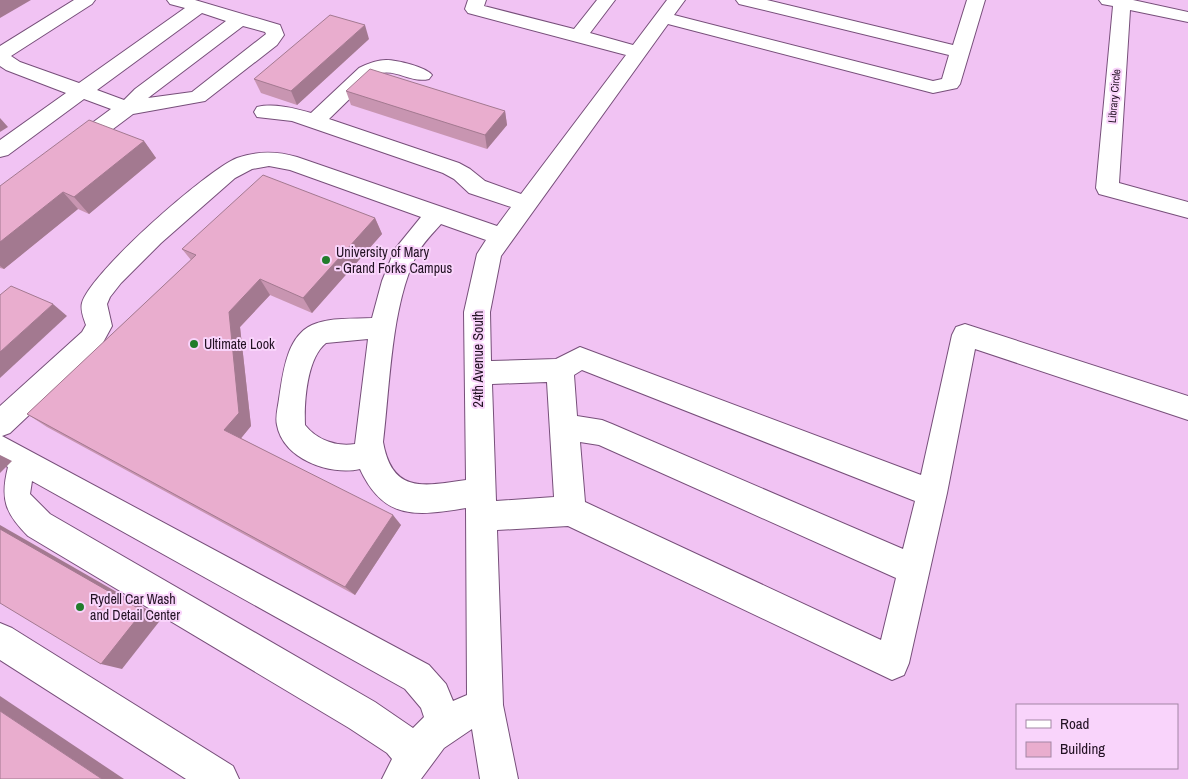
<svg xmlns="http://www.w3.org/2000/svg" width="1188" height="779" viewBox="0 0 1188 779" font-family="'Archivo Narrow',sans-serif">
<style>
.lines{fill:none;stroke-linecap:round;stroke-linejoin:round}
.minor-casing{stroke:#774f7a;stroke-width:2}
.minor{fill:#fff;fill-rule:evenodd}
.wall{fill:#c895b1}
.shaded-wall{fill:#a37990}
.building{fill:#e9adce;stroke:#a37990}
.poi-dot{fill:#217c2b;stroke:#f9d4fb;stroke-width:2}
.labels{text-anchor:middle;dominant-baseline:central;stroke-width:4;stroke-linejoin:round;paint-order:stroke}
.far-street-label{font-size:11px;fill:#221123;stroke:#f9d4fb}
.poi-label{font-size:14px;fill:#221123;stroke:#f9d4fb;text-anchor:start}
.street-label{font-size:14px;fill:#221123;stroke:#f9d4fb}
</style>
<rect width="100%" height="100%" fill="#f1c3f3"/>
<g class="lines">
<defs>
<g id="minor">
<path d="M74,0H95L92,4L11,56L20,62L79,83L185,8L170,4L167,0H195L280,25L284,35L277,45L205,101L133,114L81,153L73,155L65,153L62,148L65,143L111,109L84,99L8,155L0,157V140L66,93L6,70L0,66V46ZM202,13L226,21L135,89L124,100L97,90ZM243,26L265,32L266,34L192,92L148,98Z"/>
<path d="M468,0H486L484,6L574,29L597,0H615L590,33L633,45L667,0H685L674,15L933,81L942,79L949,55L739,4L736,0H767L953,45L967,0H985L960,84L957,88L933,93L668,24L501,256L490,312L491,361L556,359L580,347L921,475L952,335L956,327L965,324L1188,396V420L975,349L947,493L909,663L904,675L892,680L568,526L497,530L503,705L518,779H480L472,729L444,748L421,779H382L392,759L387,753L349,728L28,536C5,513 0,499 8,467L0,463V406L82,332L86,325C84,319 80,310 82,303C90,273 207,170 237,158C257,151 276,151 297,157L497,226L511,207L469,193L454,179L443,173L292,121L257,117L254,112L257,107C274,103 294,108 311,113L359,68C367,64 377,60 386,60C397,60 426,67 432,75L429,79C409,84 393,65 373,76L329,119L459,163L470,169L485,181L521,194L626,55L468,13L465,9ZM269,166L290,170L421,217L395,249L382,281L372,318C354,319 329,317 312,325C286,337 283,374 279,399C278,407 275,417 277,425C283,459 330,476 360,469C384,521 417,516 466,508L467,695L453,701L446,684L429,665L2,436L10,433L100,348L112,326L107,304L110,297L121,283L161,243L235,178L252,169ZM441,224L486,240L477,254L464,312L466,480C424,486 392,494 383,442C390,385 391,305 417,254C423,243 433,233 441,224ZM368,339L355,444C336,447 317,440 305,425C304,401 307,358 326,343ZM582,370L915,501L903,549L612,424L602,420L577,416L574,375ZM547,382L554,497L496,501L492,384ZM580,442L599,445L896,578L881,640L585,502ZM32,481L405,689L421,708L424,717L413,728L375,702L50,514L30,494Z"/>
<path d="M1099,0H1133L1188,12V22L1130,10L1119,183L1188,202V218L1099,194L1096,188L1113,6L1102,4Z"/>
<path d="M0,623L12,628L233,766L239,779H186L0,660Z"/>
</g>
</defs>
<use href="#minor" class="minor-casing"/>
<use href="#minor" class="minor"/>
</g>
<g class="wall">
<path d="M369,39L297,105L261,93L254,79Z"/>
<path d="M346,91L505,111L507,125L487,149L351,105Z"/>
<path d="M144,141L156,158L89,214L78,209L4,269L0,268V186Z"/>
<path d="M375,218L382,234L312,313L270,295L240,327L251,426L241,438L401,525L355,595L47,427L27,414L191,260L182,249Z"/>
</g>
<g class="shaded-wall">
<path d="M0,0H31L0,18Z"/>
<path d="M365,25L369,39L297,105L291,91Z"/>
<path d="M505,111L507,125L487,149L485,135Z"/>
<path d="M0,118L8,127L0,132Z"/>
<path d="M144,141L156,158L89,214L74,197Z"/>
<path d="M63,192L78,209L4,269L0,266V242Z"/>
<path d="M375,218L382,234L312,313L303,298Z"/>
<path d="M260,279L270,295L240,327L251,426L238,442L224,430L229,312Z"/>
<path d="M53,304L67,316L0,378V352Z"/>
<path d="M0,455L12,461L0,473Z"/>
<path d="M393,515L401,525L355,595L345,587Z"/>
<path d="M0,525L162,618L122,669L101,664L0,529Z"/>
<path d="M0,696L124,779H102L0,711Z"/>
</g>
<g class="building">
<path d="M330,15L365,25L291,91L254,79Z"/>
<path d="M370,69L505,111L485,135L346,91Z"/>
<path d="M89,120L144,141L74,197L63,192L0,242V186Z"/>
<path d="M263,175L375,218L303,298L260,279L229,312L239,413L224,430L393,515L345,587L27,414L196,255L182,249Z"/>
<path d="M11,286L53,304L0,352V295Z"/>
<path d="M0,529L143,611L101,664L0,603Z"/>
<path d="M0,711L102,779H0Z"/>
</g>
<g class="poi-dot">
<circle cx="326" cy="260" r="5"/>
<circle cx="194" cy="344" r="5"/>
<circle cx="80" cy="607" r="5"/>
</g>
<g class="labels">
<g class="far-street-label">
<text transform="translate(1114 96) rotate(-85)">Library Circle</text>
</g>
<g class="poi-label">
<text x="336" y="252">University of Mary<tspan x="336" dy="16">- Grand Forks Campus</tspan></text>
<text x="204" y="344">Ultimate Look</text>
<text x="90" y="599">Rydell Car Wash<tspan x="90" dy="16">and Detail Center</tspan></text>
</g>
<g class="street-label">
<text transform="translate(478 359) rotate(-90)">24th Avenue South</text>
</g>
</g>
<rect x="1016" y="704" width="162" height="65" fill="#f9d4fb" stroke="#a386a5"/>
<rect x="1026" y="720" width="25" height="8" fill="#ffffff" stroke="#a386a5"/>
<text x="1060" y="729" font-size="15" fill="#221123">Road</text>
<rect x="1026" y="742" width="25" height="15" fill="#e9adce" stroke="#a386a5"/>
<text x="1060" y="754" font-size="15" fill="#221123">Building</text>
</svg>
